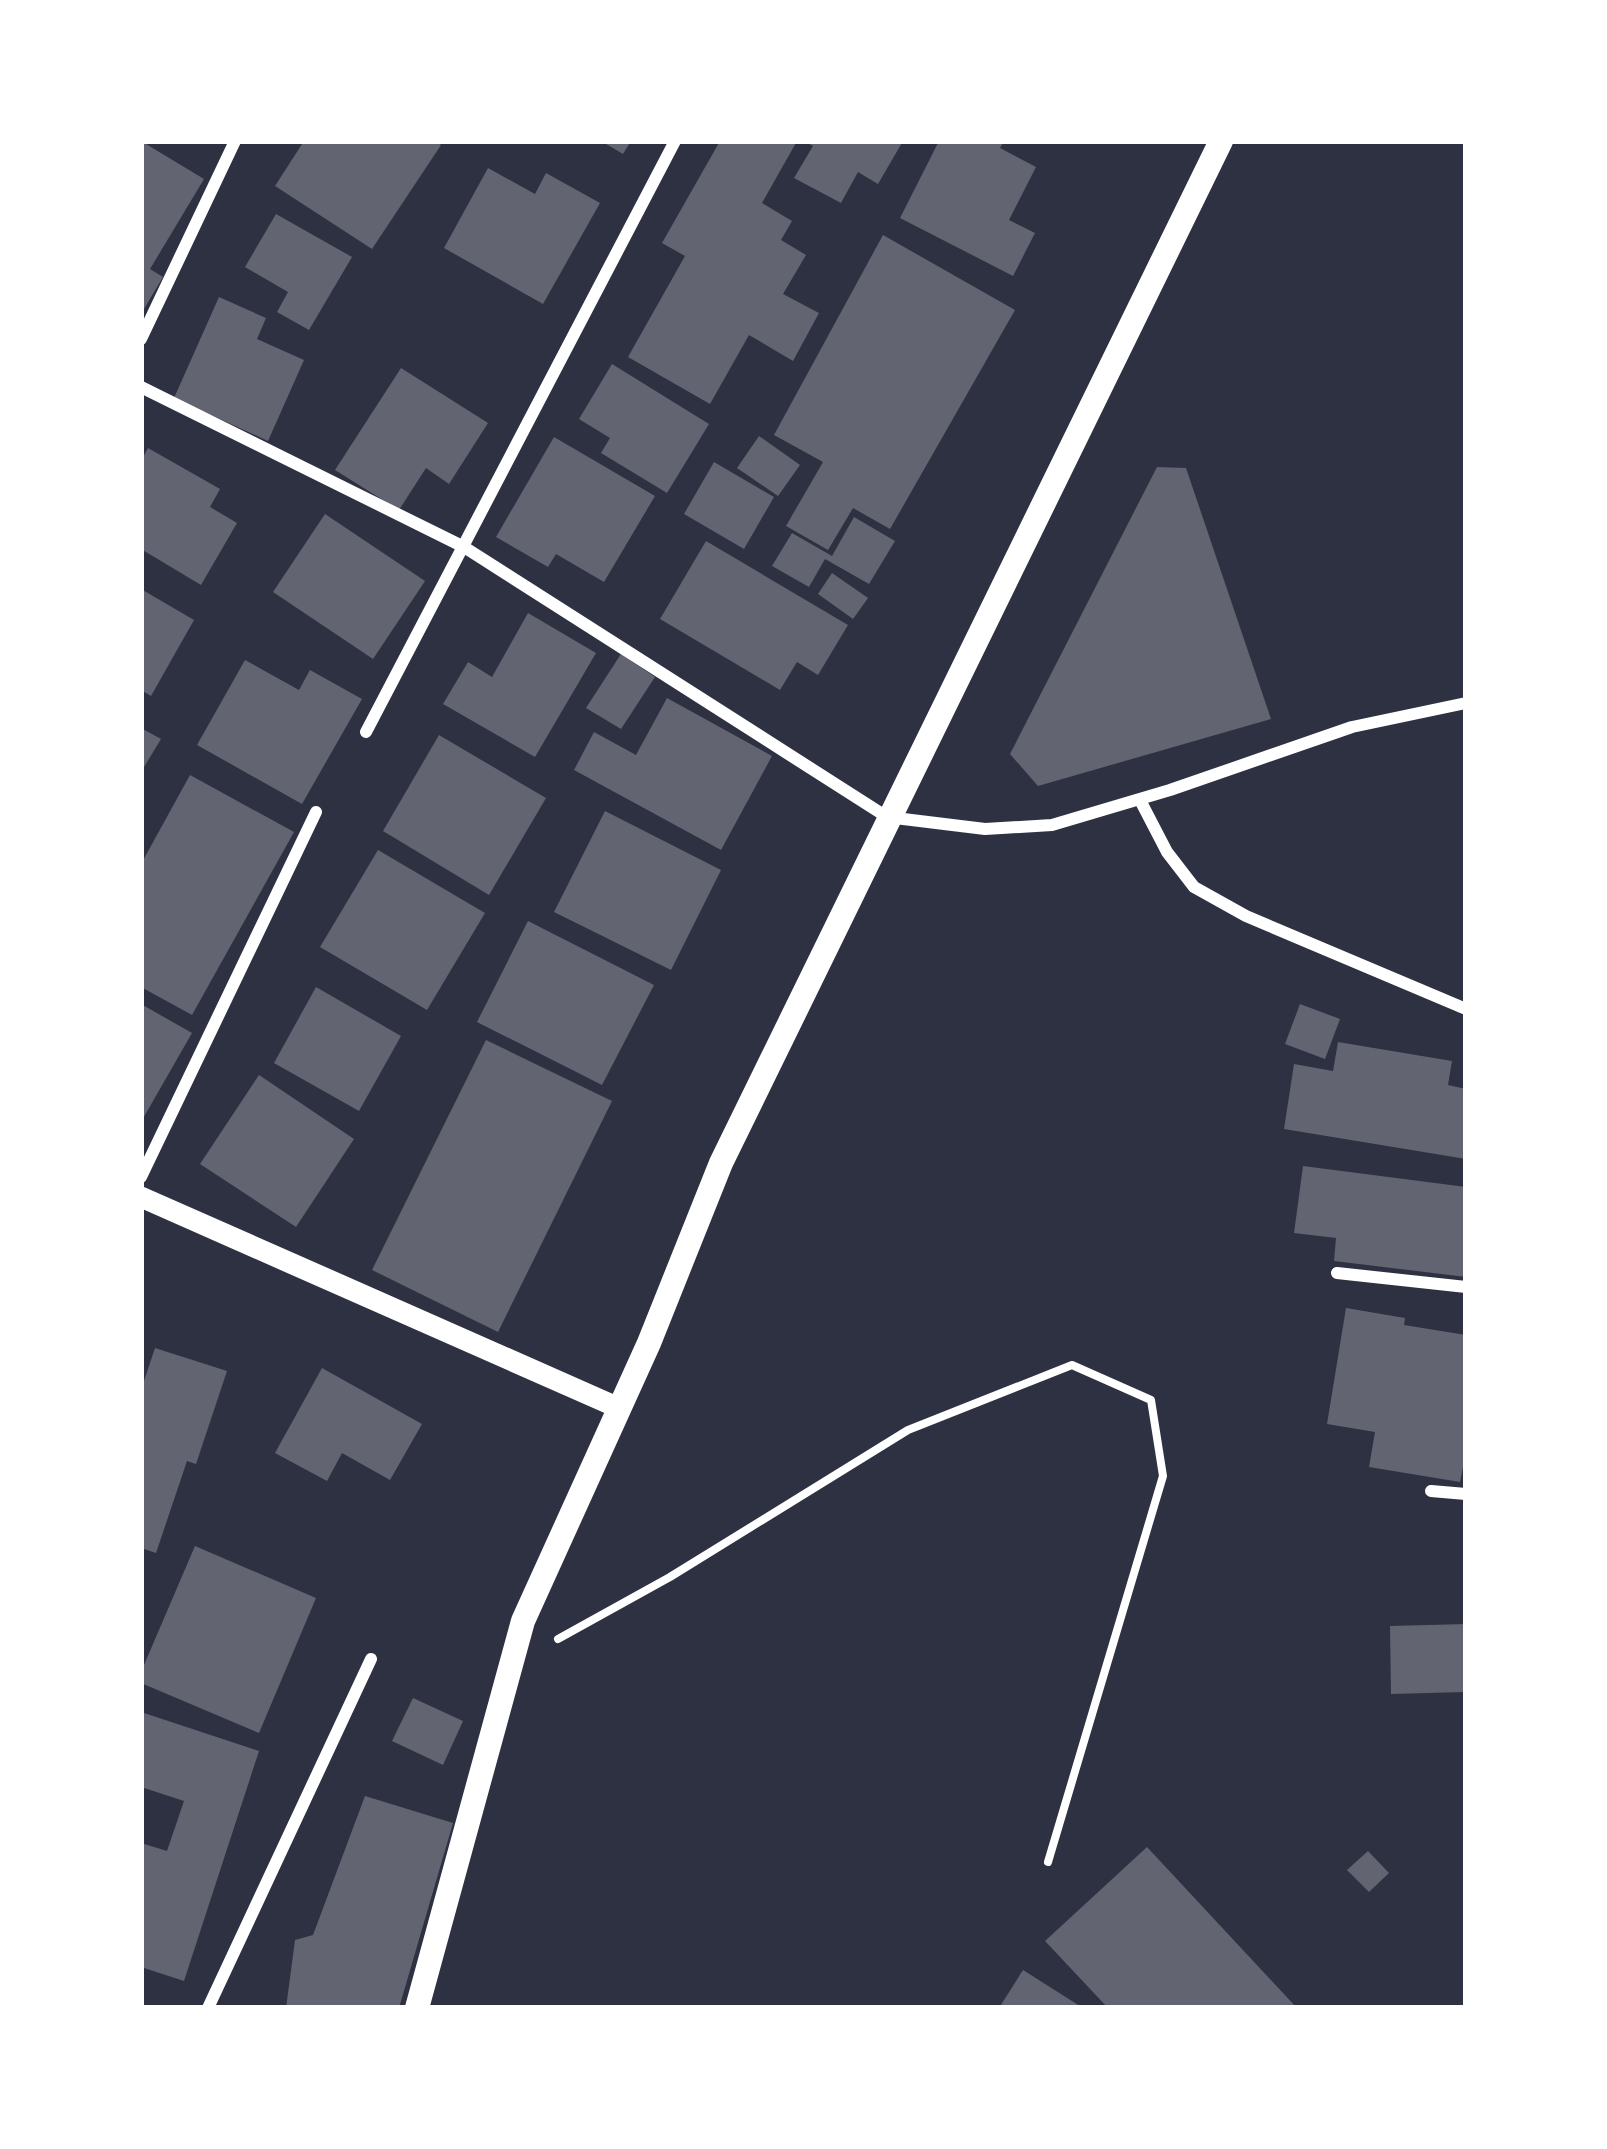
<svg xmlns="http://www.w3.org/2000/svg" width="1607" height="2149" viewBox="0 0 1607 2149" font-family="Barlow,sans-serif">
<style>
.building{fill:#626471}
.lines{fill:none;stroke-linecap:round;stroke-linejoin:round}
.path{stroke:#fff;stroke-width:8}
.minor{stroke:#fff;stroke-width:12}
.tertiary{stroke:#fff;stroke-width:21}
.secondary{stroke:#fff;stroke-width:24}
</style>
<rect width="100%" height="100%" fill="#2d3142"/>
<g class="building">
<path d="M141,141L204,179L150,269L163,277L141,314Z"/>
<path d="M304,141H435L441,145L372,249L275,186Z"/>
<path d="M601,141H631L623,154Z"/>
<path d="M720,141H797L762,203L792,221L781,240L806,255L783,294L819,313L793,361L749,335L710,404L628,357L685,256L662,243Z"/>
<path d="M804,141H903L878,184L858,172L841,203L794,178L813,146Z"/>
<path d="M939,141H1004L1000,148L1036,167L1009,220L1035,233L1013,276L900,218Z"/>
<path d="M488,168L535,194L546,173L600,203L543,304L444,248Z"/>
<path d="M276,214L352,257L309,330L277,312L288,292L245,267Z"/>
<path d="M883,235L1015,310L890,529L853,508L828,550L786,526L823,462L774,435Z"/>
<path d="M219,297L266,318L257,339L304,360L268,441L174,398Z"/>
<path d="M612,364L709,424L667,493L601,453L610,438L579,419Z"/>
<path d="M401,368L488,423L449,484L426,468L399,510L335,470Z"/>
<path d="M759,436L800,465L778,496L737,468Z"/>
<path d="M554,437L655,496L604,582L556,554L548,567L496,537Z"/>
<path d="M148,448L220,489L210,507L237,523L201,585L141,549V461Z"/>
<path d="M714,462L774,497L744,549L684,514Z"/>
<path d="M1157,467L1186,468L1271,719L1038,786L1010,754Z"/>
<path d="M325,514L425,581L373,659L273,592Z"/>
<path d="M854,517L895,541L869,584L825,559L809,587L772,566L792,533L832,556Z"/>
<path d="M706,541L848,625L818,675L797,662L780,690L660,619Z"/>
<path d="M832,573L868,598L853,619L818,594Z"/>
<path d="M141,589L194,620L151,696L141,690Z"/>
<path d="M528,613L596,653L535,757L443,704L468,662L492,677Z"/>
<path d="M621,654L655,677L621,729L586,708Z"/>
<path d="M245,660L299,690L310,670L362,699L302,804L197,745Z"/>
<path d="M667,698L772,756L721,850L574,770L594,732L636,755Z"/>
<path d="M141,728L161,739L141,772Z"/>
<path d="M439,735L546,798L489,895L383,831Z"/>
<path d="M190,775L294,832L192,1015L141,987V864Z"/>
<path d="M605,811L721,870L671,970L554,912Z"/>
<path d="M378,850L485,913L427,1010L320,947Z"/>
<path d="M528,921L654,985L602,1085L477,1022Z"/>
<path d="M316,987L401,1036L359,1111L274,1063Z"/>
<path d="M141,1004L192,1033L141,1122Z"/>
<path d="M1300,1004L1340,1019L1325,1059L1285,1044Z"/>
<path d="M486,1040L612,1101L498,1332L372,1270Z"/>
<path d="M1338,1042L1452,1061L1448,1085L1466,1089V1159L1284,1129L1294,1064L1333,1071Z"/>
<path d="M259,1075L354,1139L296,1227L200,1164Z"/>
<path d="M1303,1166L1466,1187V1277L1334,1261L1336,1238L1294,1233Z"/>
<path d="M1346,1308L1405,1318L1404,1325L1466,1335V1452L1460,1482L1369,1467L1375,1432L1327,1424Z"/>
<path d="M155,1348L227,1371L196,1464L187,1461L156,1553L141,1548V1390Z"/>
<path d="M322,1368L422,1424L390,1480L342,1453L327,1481L275,1453Z"/>
<path d="M195,1546L316,1598L259,1733L141,1683V1672Z"/>
<path d="M1466,1624V1692L1391,1694L1390,1626Z"/>
<path d="M413,1698L463,1721L443,1765L392,1741Z"/>
<path d="M141,1712L259,1751L184,1981L141,1967V1843L167,1851L184,1801L141,1787Z"/>
<path d="M365,1796L453,1823L399,2008H286L295,1940L313,1935Z"/>
<path d="M1147,1847L1297,2008H1108L1045,1941Z"/>
<path d="M1368,1851L1389,1873L1369,1892L1347,1870Z"/>
<path d="M1023,1970L1083,2008H999Z"/>
</g>
<g class="lines">
<path class="path" d="M558,1639L670,1577L908,1430L1072,1365L1151,1400L1163,1476L1048,1862"/>
<g class="minor">
<path d="M141,339L235,141"/>
<path d="M141,387L464,547L887,817L985,829L1052,825L1170,790L1352,727L1466,703"/>
<path d="M366,732L675,141"/>
<path d="M1140,800L1167,852L1194,887L1246,916L1466,1009"/>
<path d="M141,1177L316,812"/>
<path d="M1337,1273L1466,1287"/>
<path d="M1431,1491L1466,1494"/>
<path d="M208,2008L371,1659"/>
</g>
<path class="tertiary" d="M141,1197L619,1408"/>
<path class="secondary" d="M417,2008L523,1621L649,1343L721,1163L1221,141"/>
</g>
<rect width="1607" height="2149" fill="none" stroke="#ffffff" stroke-width="288"/>
</svg>
